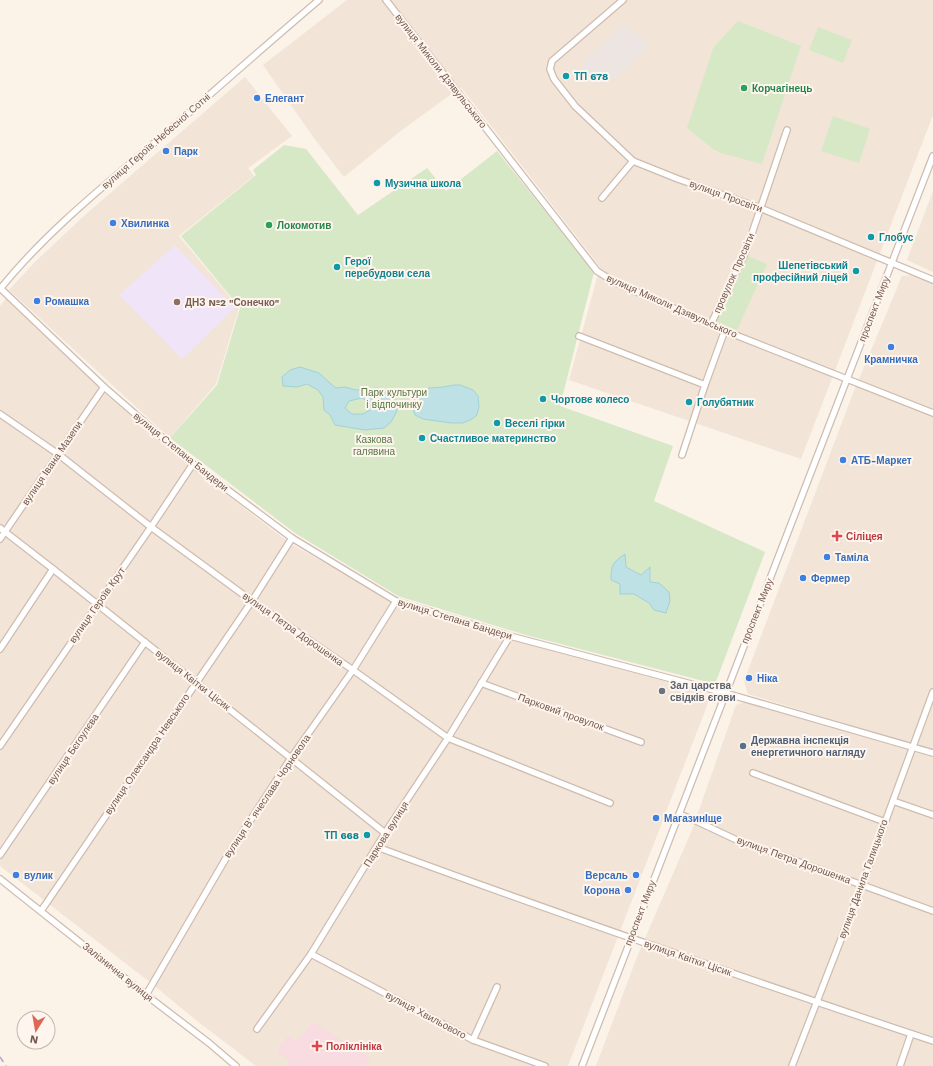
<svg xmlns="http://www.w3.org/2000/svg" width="933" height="1066" viewBox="0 0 933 1066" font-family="'Work Sans',sans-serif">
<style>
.residential{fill:#f2e4d7}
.industrial{fill:#ece5e1}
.education{fill:#efe4f8}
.medical{fill:#f8dce1}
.green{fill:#d7e8c7}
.water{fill:#bde1e4;stroke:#a4d1d5;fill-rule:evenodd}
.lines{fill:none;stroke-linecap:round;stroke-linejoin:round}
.minor-casing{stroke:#cfbcb1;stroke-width:8}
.minor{stroke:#fff;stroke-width:5.5}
.rail{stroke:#b4a6c5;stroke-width:1.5;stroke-dasharray:6 4;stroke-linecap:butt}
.culture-dot{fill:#0f9aa8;stroke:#fef6ee;stroke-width:1.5}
.leisure-dot{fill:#2e9e5b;stroke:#fef6ee;stroke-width:1.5}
.shop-dot{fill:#3f7fe0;stroke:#fef6ee;stroke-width:1.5}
.education-dot{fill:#8d6e63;stroke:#fef6ee;stroke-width:1.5}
.health-dot{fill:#e0444e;stroke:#fef6ee;stroke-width:1.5}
.worship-dot{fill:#6b7280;stroke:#fef6ee;stroke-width:1.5}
.service-dot{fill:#5c6f8a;stroke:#fef6ee;stroke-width:1.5}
.labels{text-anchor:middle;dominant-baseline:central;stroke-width:4;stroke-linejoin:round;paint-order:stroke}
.street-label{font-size:10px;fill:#74584d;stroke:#fef6ee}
.culture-label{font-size:10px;font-weight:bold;fill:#0d838f;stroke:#fef6ee;text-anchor:start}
.leisure-label{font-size:10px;font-weight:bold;fill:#27864d;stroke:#fef6ee;text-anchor:start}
.shop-label{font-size:10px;font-weight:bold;fill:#366cbe;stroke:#fef6ee;text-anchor:start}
.education-label{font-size:10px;font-weight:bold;fill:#785e54;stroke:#fef6ee;text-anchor:start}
.park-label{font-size:10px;fill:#597846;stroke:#fef6ee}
.health-label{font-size:10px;font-weight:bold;fill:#be3a42;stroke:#fef6ee;text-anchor:start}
.worship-label{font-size:10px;font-weight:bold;fill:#5b616d;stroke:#fef6ee;text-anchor:start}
.service-label{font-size:10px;font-weight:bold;fill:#4e5e75;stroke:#fef6ee;text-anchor:start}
</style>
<rect width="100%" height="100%" fill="#fbf2e8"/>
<g class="residential">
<path d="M347,0H933V115L801,459L569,380L600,267L461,87L398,133L344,177L314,138L263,65Z"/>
<path d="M245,77L292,136L248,168L254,176L179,236L239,308L216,384L170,438L9,290L35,262L85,215Z"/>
<path d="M933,191V272L907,260Z"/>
<path d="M912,275L933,284V750L748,694L744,681L852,396L902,276Z"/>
<path d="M7,297L103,392L197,472L291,544L399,604L513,640L704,692L710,698L568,1066H256L197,1021L151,983L0,866V306Z"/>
<path d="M744,702L933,757V1066H596L637,957L692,830L736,705Z"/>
</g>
<path class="industrial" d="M625,24L649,45L613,81L610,77L602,87L581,69L587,57Z"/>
<path class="education" d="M175,245L235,308L182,359L119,295Z"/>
<path class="medical" d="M312,1022L370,1057L364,1066H287L290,1061L277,1051L288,1036L295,1041L303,1035Z"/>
<g class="green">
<path d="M738,21L801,46L762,164L721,153L713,149L687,128L713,48Z"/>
<path d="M818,27L852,40L843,63L809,50Z"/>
<path d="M833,116L870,129L859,163L821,151Z"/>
<path d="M284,145L306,149L358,215L427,168L446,191L497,151L594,272L560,406L673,446L654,501L765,552L715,684L526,635L398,596L295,533L170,438L217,385L240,308L181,236L256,175L253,170Z"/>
<path d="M746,255L767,264L737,330L717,322L716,318Z"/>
</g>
<g class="water">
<path d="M300,367L319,373L331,384L336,388L345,387L356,390L378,388L385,392L391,390L397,404V411L391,422L384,428L365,430L335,425L330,415L324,410L323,397L318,390L307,384L297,387L283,386L282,377L290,370ZM362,398L370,403V410L363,414H352L345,408L349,401Z"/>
<path d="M454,385H460L473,390L478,396L479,406L477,415L472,419L463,423H451L423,419L415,415C411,406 413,402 417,393L429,388L443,387Z"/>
<path d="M625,554L626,567L641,575L650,567V582L659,583L669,592L670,601L666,613L654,610L649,603L634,594H620V584L611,580C611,565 612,563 625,554Z"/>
</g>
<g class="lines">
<defs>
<g id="minor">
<path d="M386,0L597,271L614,282L738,336L933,413"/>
<path d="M623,0L552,61L550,69L554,79L575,106L633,161L678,179L760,208L933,280"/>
<path d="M602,198L633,161"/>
<path d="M0,288L104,387L193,464L292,538L396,601L510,636L725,693L933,753"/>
<path d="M0,289C42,237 94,194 145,151C203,101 260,50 319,0"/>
<path d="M711,324L746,251L787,130"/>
<path d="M579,336L705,385"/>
<path d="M0,414L58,454L151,527L252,601L353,670L448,738L610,803"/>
<path d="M682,455L705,385L725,330"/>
<path d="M0,528L53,569L385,833"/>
<path d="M0,539L104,387"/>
<path d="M0,649L53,569"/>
<path d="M481,683L641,742"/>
<path d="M0,746L151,527L193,464"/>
<path d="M753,773L885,822"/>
<path d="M893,801L933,815"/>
<path d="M679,814L694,820L743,843L780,855L933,911"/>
<path d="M377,847C561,915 747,979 933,1041"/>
<path d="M0,855L145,642"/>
<path d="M0,879L146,995L209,1043L236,1066"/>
<path d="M41,911L252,601L292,538"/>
<path d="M311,954L473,1040L545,1066"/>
<path d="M146,995L229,853L291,758L353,670L396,601"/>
<path d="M257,1029L311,954L385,833L448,738L510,636"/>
<path d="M473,1040L497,987"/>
<path d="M582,1066C698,763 816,460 933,156"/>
<path d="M792,1066L862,885L933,692"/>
<path d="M900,1066L911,1034"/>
</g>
</defs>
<use href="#minor" class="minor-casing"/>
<use href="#minor" class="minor"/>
<path class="rail" d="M0,1057L6,1066"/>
</g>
<g class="culture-dot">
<circle cx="566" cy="76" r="4"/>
<circle cx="377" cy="183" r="4"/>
<circle cx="871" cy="237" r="4"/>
<circle cx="337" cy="267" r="4"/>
<circle cx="856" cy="271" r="4"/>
<circle cx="543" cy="399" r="4"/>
<circle cx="689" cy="402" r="4"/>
<circle cx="497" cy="423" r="4"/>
<circle cx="422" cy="438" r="4"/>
<circle cx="367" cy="835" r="4"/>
</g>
<g class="leisure-dot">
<circle cx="744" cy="88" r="4"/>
<circle cx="269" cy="225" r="4"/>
</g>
<g class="shop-dot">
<circle cx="257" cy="98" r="4"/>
<circle cx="166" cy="151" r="4"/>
<circle cx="113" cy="223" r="4"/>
<circle cx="37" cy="301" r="4"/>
<circle cx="891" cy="347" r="4"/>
<circle cx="843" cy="460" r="4"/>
<circle cx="827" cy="557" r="4"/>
<circle cx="803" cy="578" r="4"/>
<circle cx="749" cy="678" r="4"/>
<circle cx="656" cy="818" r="4"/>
<circle cx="16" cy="875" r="4"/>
<circle cx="636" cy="875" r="4"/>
<circle cx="628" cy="890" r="4"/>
</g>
<circle class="education-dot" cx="177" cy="302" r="4"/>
<g class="health-dot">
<path d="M835 530h4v4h4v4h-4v4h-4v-4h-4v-4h4z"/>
<path d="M315 1040h4v4h4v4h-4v4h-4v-4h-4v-4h4z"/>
</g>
<circle class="worship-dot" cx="662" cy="691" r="4"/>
<circle class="service-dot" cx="743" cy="746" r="4"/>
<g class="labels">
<g class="street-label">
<text transform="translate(441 71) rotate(52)">вулиця Миколи Дзявульського</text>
<text transform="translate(156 141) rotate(-41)">вулиця Героїв Небесної Сотні</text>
<text transform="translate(726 196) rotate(20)">вулиця Просвіти</text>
<text transform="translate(734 273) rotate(-66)">провулок Просвіти</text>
<text transform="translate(672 306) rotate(24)">вулиця Миколи Дзявульського</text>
<text transform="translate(874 309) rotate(-69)">проспект Миру</text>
<text transform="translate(181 452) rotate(39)">вулиця Степана Бандери</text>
<text transform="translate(52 463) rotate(-56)">вулиця Івана Мазепи</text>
<text transform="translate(97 605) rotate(-55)">вулиця Героїв Крут</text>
<text transform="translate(757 611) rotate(-68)">проспект Миру</text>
<text transform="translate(455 619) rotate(17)">вулиця Степана Бандери</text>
<text transform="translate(293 629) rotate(35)">вулиця Петра Дорошенка</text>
<text transform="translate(193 680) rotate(38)">вулиця Квітки Цісик</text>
<text transform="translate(561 712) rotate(20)">Парковий провулок</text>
<text transform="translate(73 749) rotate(-56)">вулиця Бєгоулєва</text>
<text transform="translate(147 754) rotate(-56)">вулиця Олександра Невського</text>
<text transform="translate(267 796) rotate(-56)">вулиця Вʼячеслава Чорновола</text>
<text transform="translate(386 834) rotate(-58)">Паркова вулиця</text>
<text transform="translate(794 860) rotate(20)">вулиця Петра Дорошенка</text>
<text transform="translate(863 879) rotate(-70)">вулиця Данила Галицького</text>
<text transform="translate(640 913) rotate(-69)">проспект Миру</text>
<text transform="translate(688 958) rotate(19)">вулиця Квітки Цісик</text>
<text transform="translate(118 972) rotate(39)">Залізнична вулиця</text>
<text transform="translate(426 1015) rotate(28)">вулиця Хвильового</text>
</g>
<g class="culture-label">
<text x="574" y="76">ТП 678</text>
<text x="385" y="183">Музична школа</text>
<text x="879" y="237">Глобус</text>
<text x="345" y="261">Герої<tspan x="345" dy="12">перебудови села</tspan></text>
<text x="848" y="265" text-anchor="end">Шепетівський<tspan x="848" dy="12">професійний ліцей</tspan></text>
<text x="551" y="399">Чортове колесо</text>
<text x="697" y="402">Голубятник</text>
<text x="505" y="423">Веселі гірки</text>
<text x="430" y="438">Счастливое материнство</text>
<text x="359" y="835" text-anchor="end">ТП 668</text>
</g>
<g class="leisure-label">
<text x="752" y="88">Корчагінець</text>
<text x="277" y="225">Локомотив</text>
</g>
<g class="shop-label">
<text x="265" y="98">Елегант</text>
<text x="174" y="151">Парк</text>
<text x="121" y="223">Хвилинка</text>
<text x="45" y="301">Ромашка</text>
<text x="891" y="359" text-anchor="middle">Крамничка</text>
<text x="851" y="460">АТБ-Маркет</text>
<text x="835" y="557">Таміла</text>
<text x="811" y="578">Фермер</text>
<text x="757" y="678">Ніка</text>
<text x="664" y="818">МагазинІще</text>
<text x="24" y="875">вулик</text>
<text x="628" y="875" text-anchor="end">Версаль</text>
<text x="620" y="890" text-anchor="end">Корона</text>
</g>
<g class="education-label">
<text x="185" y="302">ДНЗ №2 "Сонечко"</text>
</g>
<g class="park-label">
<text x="394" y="392">Парк культури<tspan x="394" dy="12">і відпочинку</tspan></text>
<text x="374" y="439">Казкова<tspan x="374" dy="12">галявина</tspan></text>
</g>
<g class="health-label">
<text x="846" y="536">Сіліцея</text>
<text x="326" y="1046">Поліклініка</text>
</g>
<g class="worship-label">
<text x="670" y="685">Зал царства<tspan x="670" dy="12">свідків єгови</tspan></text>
</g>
<g class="service-label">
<text x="751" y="740">Державна інспекція<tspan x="751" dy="12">енергетичного нагляду</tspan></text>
</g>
</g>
<g transform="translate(36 1030) rotate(191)"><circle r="19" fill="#fef6ee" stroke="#c7b7ae"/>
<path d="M0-3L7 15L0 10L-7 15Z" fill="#dd6955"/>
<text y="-6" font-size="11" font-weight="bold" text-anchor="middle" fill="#74584d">N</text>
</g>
</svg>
